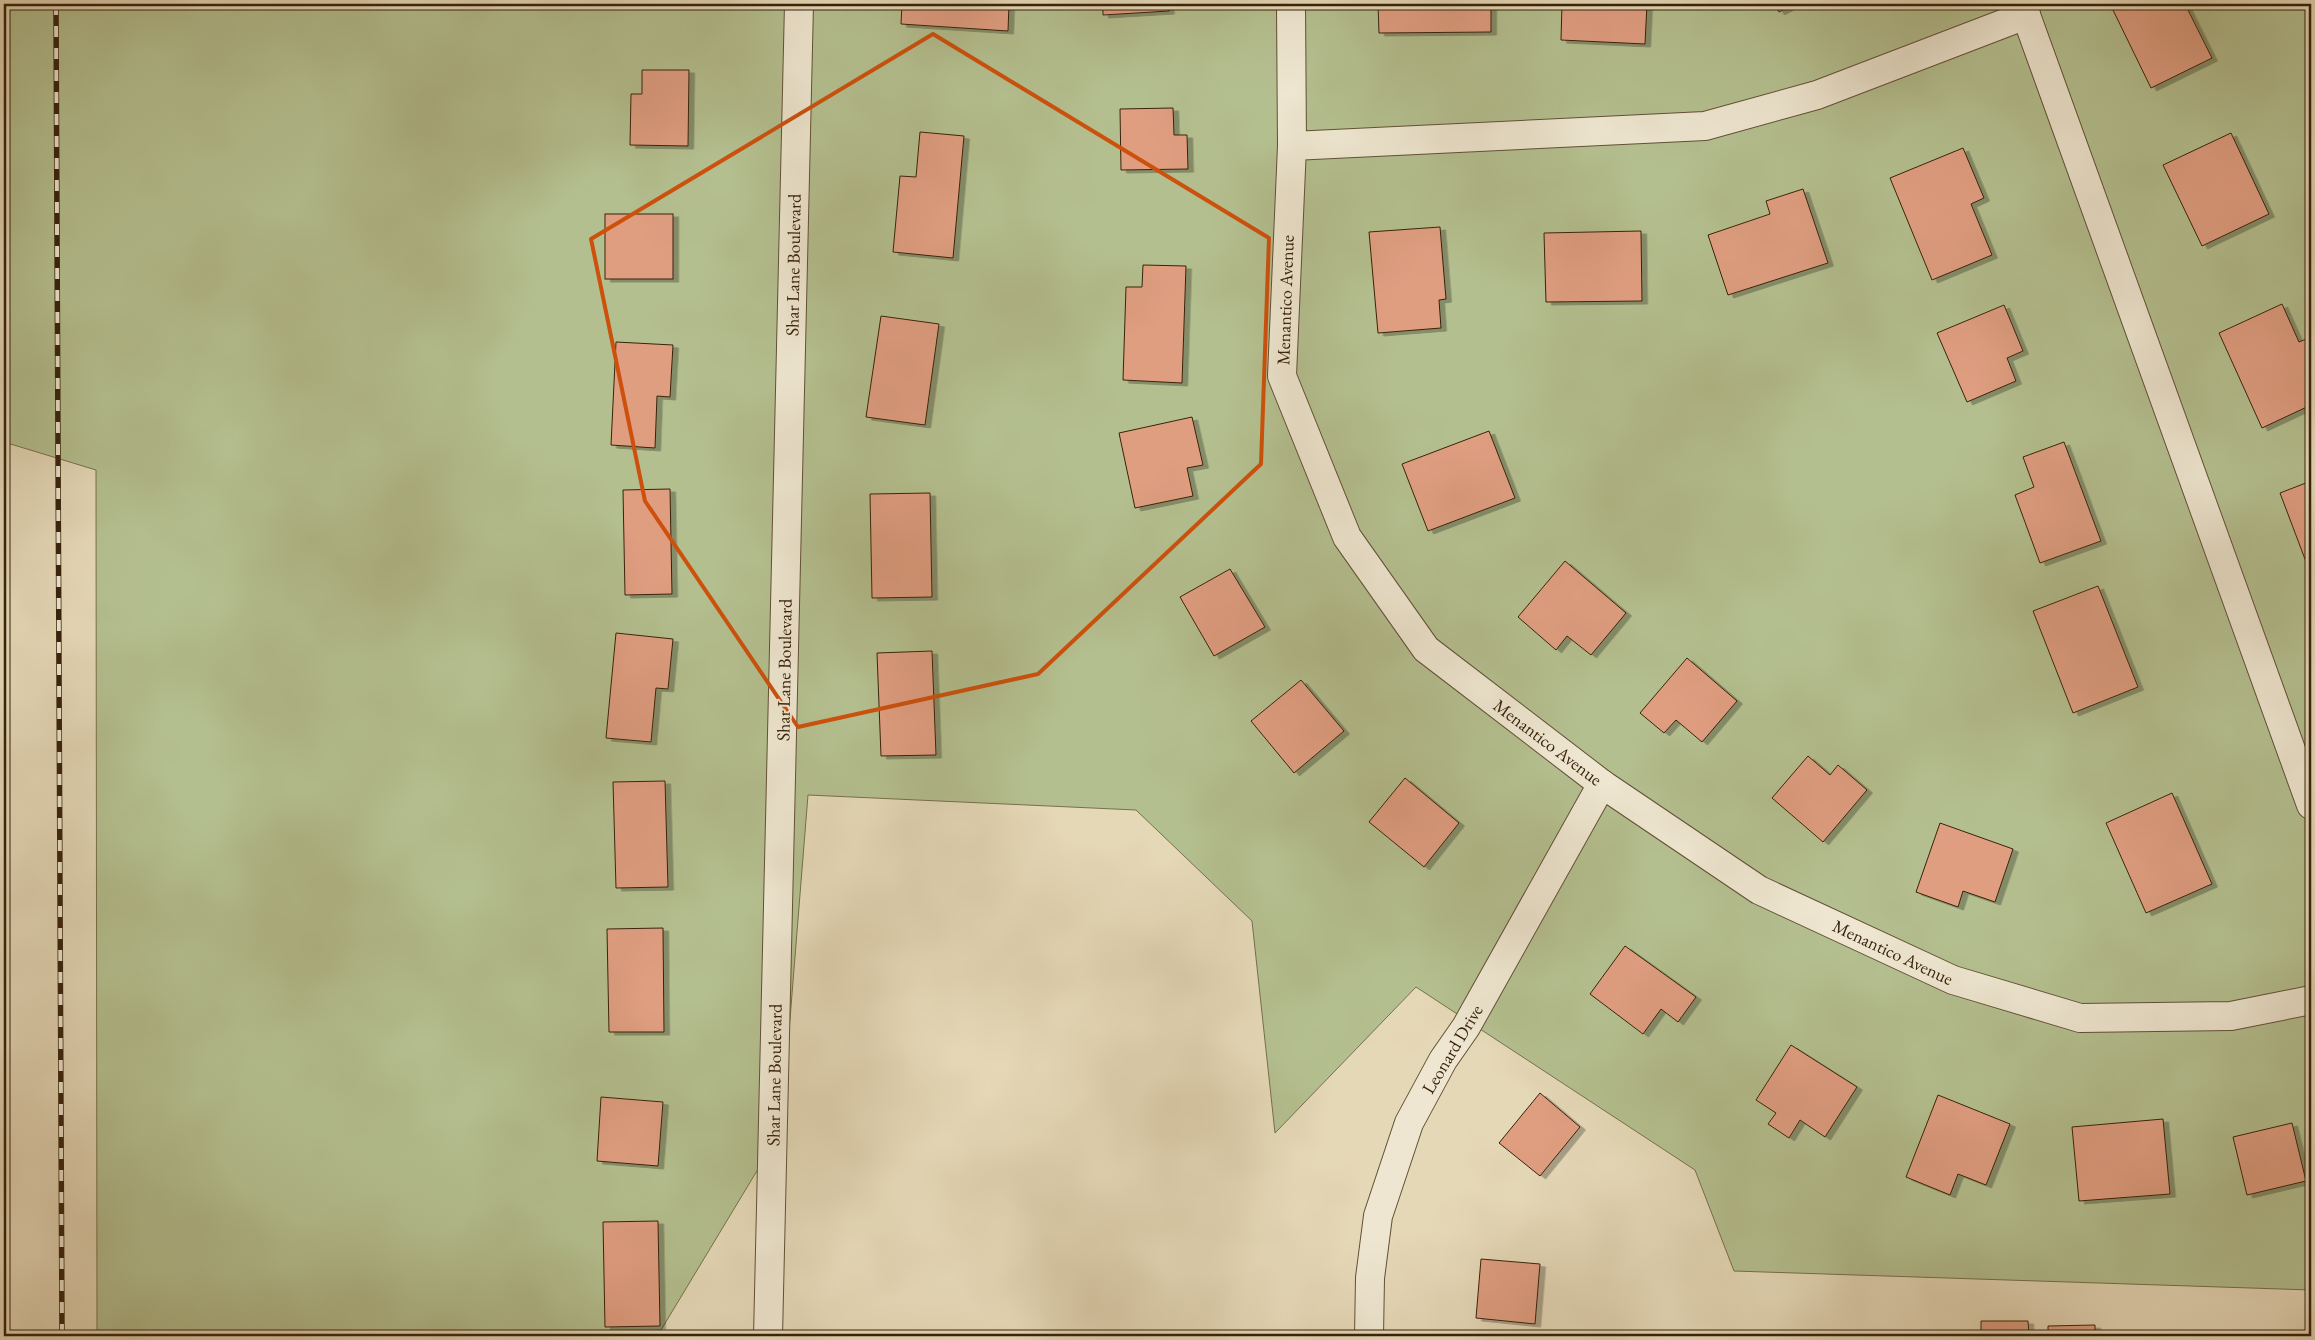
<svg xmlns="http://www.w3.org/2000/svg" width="2315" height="1340" viewBox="0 0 2315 1340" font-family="'EB Garamond',serif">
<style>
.green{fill:#b4bf8f;stroke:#76704d}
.building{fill:#e09e81;stroke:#37220b;filter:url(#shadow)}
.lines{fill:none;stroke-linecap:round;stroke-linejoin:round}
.street-casing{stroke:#625036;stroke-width:30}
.street{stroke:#eee6d0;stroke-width:28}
.rail-casing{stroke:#37220b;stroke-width:5.5}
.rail{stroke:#eee6d0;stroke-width:4;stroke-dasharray:11;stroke-linecap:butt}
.marked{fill:none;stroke:#cd510c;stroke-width:4;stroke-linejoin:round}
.labels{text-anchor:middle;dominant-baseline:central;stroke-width:4;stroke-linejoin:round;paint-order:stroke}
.street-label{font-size:18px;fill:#37220b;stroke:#eee6d0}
</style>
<defs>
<filter id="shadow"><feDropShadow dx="5.5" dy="3" stdDeviation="0" flood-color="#0004"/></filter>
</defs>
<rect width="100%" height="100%" fill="#e5d8b7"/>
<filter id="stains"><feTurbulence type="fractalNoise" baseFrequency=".004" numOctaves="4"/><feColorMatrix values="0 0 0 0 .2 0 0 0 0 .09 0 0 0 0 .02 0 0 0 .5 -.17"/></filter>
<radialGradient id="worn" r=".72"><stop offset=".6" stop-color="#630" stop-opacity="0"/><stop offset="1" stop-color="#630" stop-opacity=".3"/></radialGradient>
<path class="green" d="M4,4H2311V1290L1734,1271L1695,1170L1416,987L1275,1133L1252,921L1136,810L808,795L781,1131L661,1330L552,1336H97L96,470L4,442Z"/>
<g class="building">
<path d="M902,4H1009L1008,31L901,24Z"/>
<path d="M1103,4H1168L1169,11L1103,15Z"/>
<path d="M1378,4H1491V32L1379,33Z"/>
<path d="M1562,4H1647L1645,44L1561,40Z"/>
<path d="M1774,4H1794L1779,12Z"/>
<path d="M2127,4H2185L2212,58L2151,88L2113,10Z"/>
<path d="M642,70H689L688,146L630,145L631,94H642Z"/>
<path d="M1173,108L1174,135H1187L1188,169L1121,170L1120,109Z"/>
<path d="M920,132L964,136L953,258L893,252L900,176L916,177Z"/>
<path d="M2231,133L2269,214L2202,246L2163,165Z"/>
<path d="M1963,148L1984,198L1971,204L1992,255L1932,280L1890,178Z"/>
<path d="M1803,189L1828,263L1728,295L1708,235L1770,214L1766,201Z"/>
<rect x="605" y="214" width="68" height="65"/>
<path d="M1440,227L1446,299L1439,300L1441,328L1378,333L1369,232Z"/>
<path d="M1641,231L1642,301L1546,302L1544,233Z"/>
<path d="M1143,265L1186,266L1182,383L1123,380L1126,287H1142Z"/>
<path d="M2282,304L2299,342L2311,337V380L2310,381L2311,405L2262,428L2219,333Z"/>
<path d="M2004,305L2023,351L2007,358L2016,381L1967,402L1937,333Z"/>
<path d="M881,316L939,324L925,425L866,417Z"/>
<path d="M616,342L673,345L670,397L657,396L655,448L611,445Z"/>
<path d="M1192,417L1203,465L1187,468L1193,496L1135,508L1119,433Z"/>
<path d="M1489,431L1515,498L1428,531L1402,464Z"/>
<path d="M2064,442L2101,541L2040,563L2015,495L2034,487L2023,457Z"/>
<path d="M2311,481V575L2280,493Z"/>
<path d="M670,489L672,594L625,595L623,490Z"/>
<path d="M930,493L932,597L872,598L870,494Z"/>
<path d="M1565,561L1626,613L1591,655L1567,636L1556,650L1518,617Z"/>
<path d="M1230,569L1265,627L1214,656L1180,597Z"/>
<path d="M2098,586L2138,687L2073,713L2033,611Z"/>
<path d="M616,633L673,639L668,689L656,688L651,742L606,738Z"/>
<path d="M932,651L936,755L881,756L877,653Z"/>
<path d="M1687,658L1737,701L1702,742L1676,720L1664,733L1640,713Z"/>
<path d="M1301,680L1344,731L1294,773L1251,721Z"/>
<path d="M1808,756L1830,775L1838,765L1867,790L1823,842L1772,798Z"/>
<path d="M1405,778L1459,823L1424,867L1369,822Z"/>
<path d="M665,781L668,887L616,888L613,782Z"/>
<path d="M2172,793L2212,884L2146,913L2106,823Z"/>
<path d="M1940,823L2013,849L1995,902L1963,891L1958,907L1916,892Z"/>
<path d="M663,928L664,1032H609L607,929Z"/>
<path d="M1625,946L1696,997L1678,1022L1661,1009L1643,1034L1590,994Z"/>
<path d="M1791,1045L1857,1087L1825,1137L1800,1120L1789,1138L1768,1124L1776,1113L1756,1100Z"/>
<path d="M1540,1093L1580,1127L1540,1176L1499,1143Z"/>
<path d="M1938,1095L2010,1124L1986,1185L1958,1174L1950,1195L1906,1177Z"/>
<path d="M601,1097L663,1102L658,1166L597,1161Z"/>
<path d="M2163,1119L2170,1194L2079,1201L2072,1127Z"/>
<path d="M2292,1123L2306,1181L2247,1195L2233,1137Z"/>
<path d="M658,1221L660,1326L605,1327L603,1222Z"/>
<path d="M1481,1259L1540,1264L1535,1324L1476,1318Z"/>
<path d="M1981,1321H2028L2029,1336H1981Z"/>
<path d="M2095,1325V1336H2048V1326Z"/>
</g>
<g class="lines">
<defs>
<g id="street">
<path d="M1291,4L1292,146L1282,376L1347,537L1426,649L1602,784L1759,890L1953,980L2080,1018L2231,1016L2311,1000"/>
<path d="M2022,4L2311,805"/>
<path d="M1292,146L1705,126L1817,95L2026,15"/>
<path d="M768,1336L799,4"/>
<path d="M1369,1336L1370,1278L1378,1216L1409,1123L1443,1060L1466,1027L1602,784"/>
</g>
</defs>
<use href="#street" class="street-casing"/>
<use href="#street" class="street"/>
<defs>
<path id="rail" d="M56,4L62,1336"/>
</defs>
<use href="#rail" class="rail-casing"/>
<use href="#rail" class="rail"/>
</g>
<path class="marked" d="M933,34L1269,238L1261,464L1038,674L798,727L645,501L591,239Z"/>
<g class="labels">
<g class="street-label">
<text transform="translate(793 265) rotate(-89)">Shar Lane Boulevard</text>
<text transform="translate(1285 300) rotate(-88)">Menantico Avenue</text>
<text transform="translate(784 670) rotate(-89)">Shar Lane Boulevard</text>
<text transform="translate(1548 742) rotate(37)">Menantico Avenue</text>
<text transform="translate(1893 952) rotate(25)">Menantico Avenue</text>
<text transform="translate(1452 1049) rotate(-59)">Leonard Drive</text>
<text transform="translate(774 1075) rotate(-89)">Shar Lane Boulevard</text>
</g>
</g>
<rect width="2315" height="1340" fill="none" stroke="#e5d8b7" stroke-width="20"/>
<rect x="5" y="5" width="2305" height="1330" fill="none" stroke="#37220b" stroke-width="2.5"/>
<rect x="10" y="10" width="2295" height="1320" fill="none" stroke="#37220b"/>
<rect width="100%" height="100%" filter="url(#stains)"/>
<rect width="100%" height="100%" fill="url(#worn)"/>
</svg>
